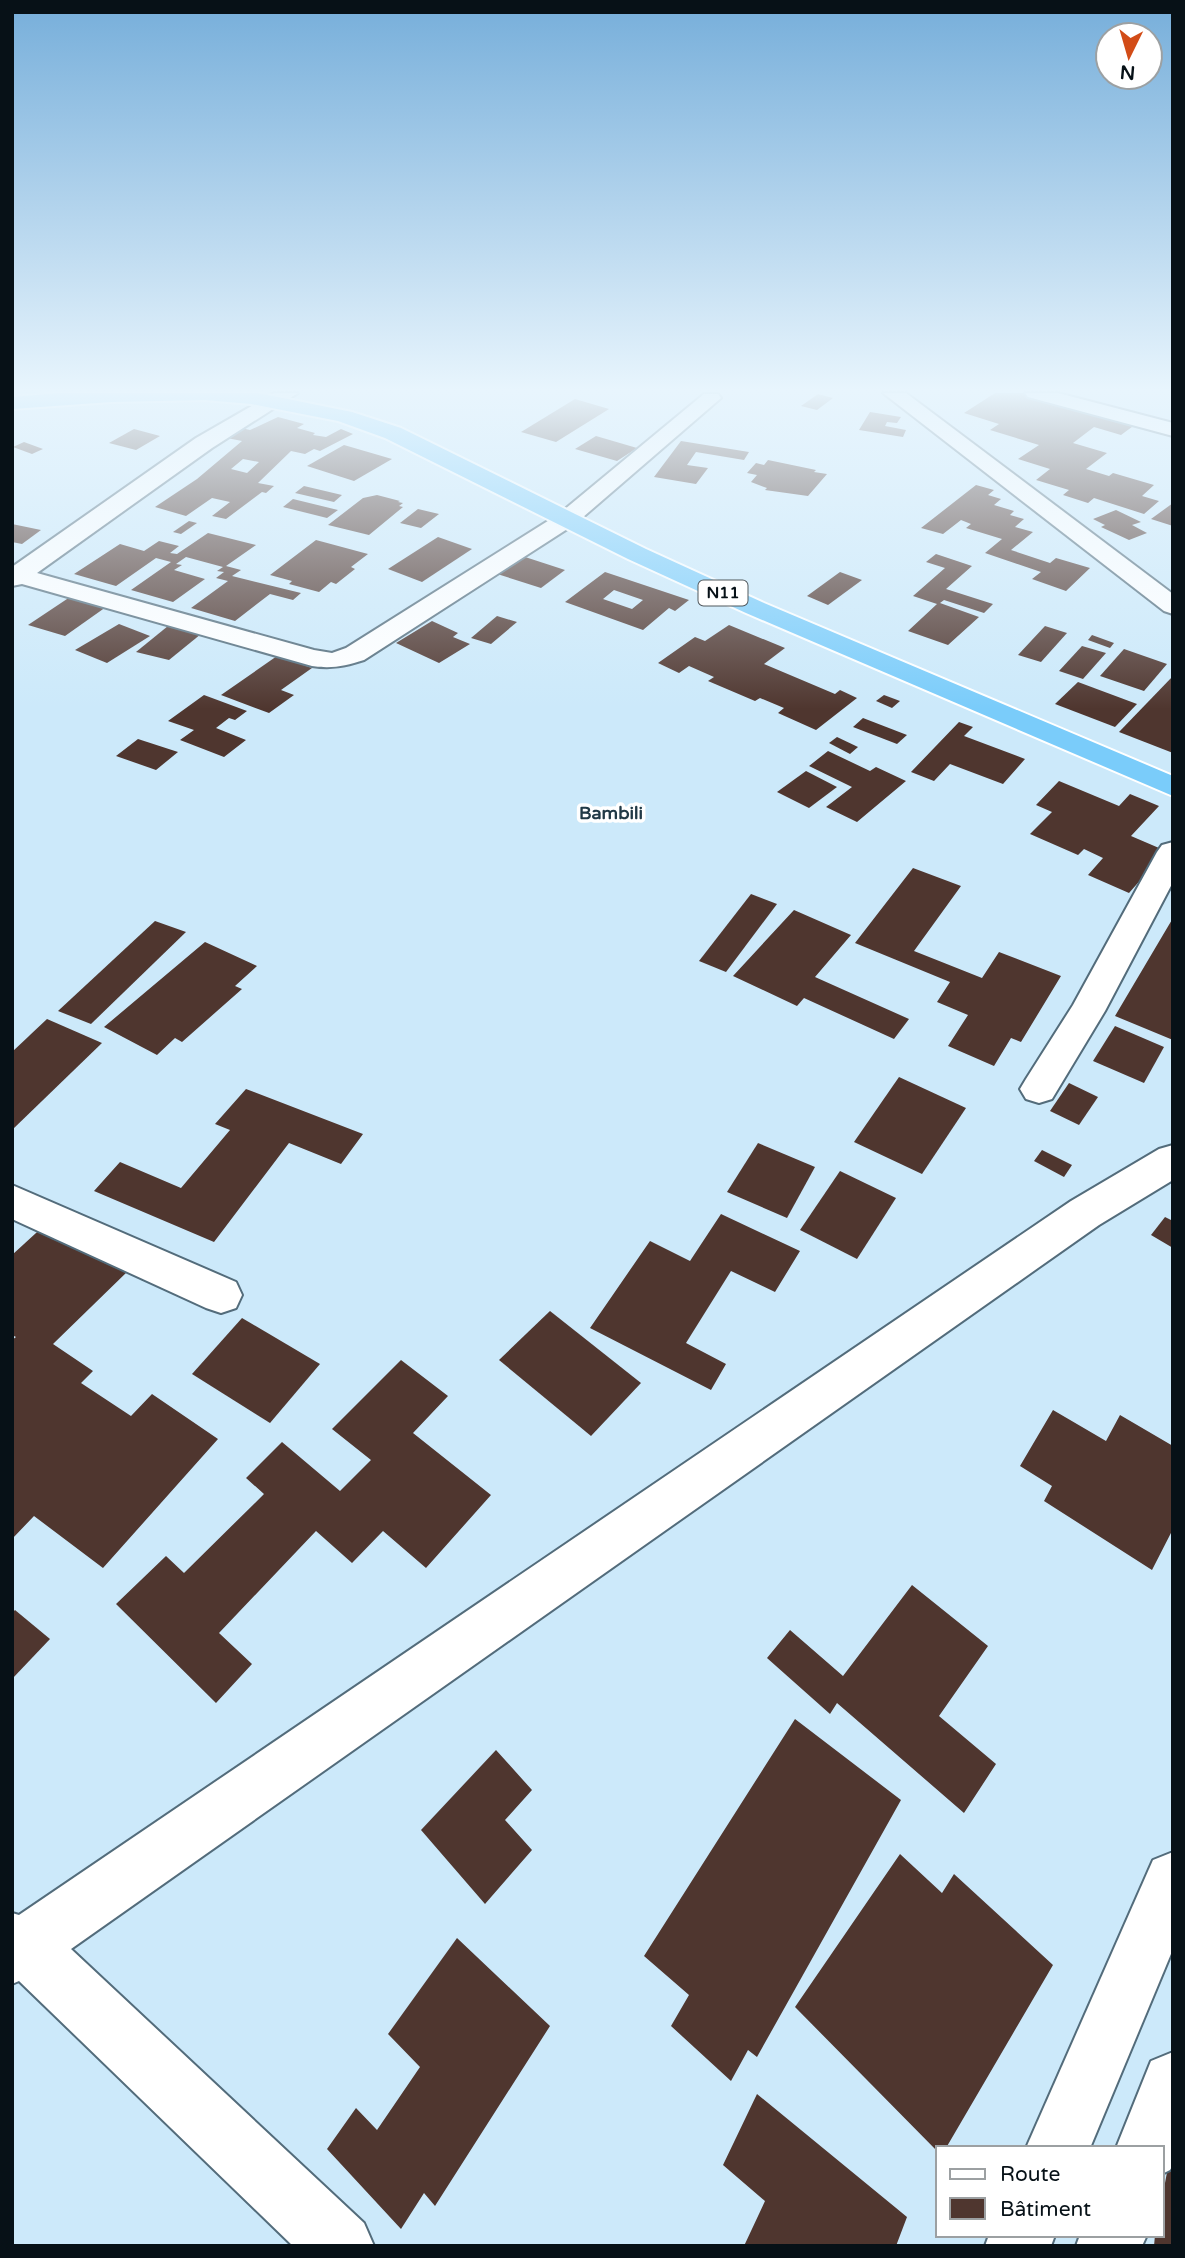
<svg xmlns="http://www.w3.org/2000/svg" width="1185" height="2258" viewBox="0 0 1185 2258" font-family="'Varela Round',sans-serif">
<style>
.building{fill:#4f362f;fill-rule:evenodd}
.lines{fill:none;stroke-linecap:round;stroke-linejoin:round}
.street-casing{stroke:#536c7b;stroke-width:4}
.secondary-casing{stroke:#536c7b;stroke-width:4}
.highway-casing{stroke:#fff;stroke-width:4}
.street{fill:#fff;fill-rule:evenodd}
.secondary{fill:#fff;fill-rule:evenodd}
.highway{fill:#7accfa;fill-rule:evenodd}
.labels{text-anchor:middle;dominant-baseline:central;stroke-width:7;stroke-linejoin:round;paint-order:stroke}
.shield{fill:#fff;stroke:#51585d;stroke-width:2}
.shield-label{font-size:16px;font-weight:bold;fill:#071117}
.far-quarter-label{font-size:18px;font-weight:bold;fill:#213946;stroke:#fff}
</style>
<rect width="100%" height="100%" fill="#cce9fa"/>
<g class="building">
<path d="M995,393H1029L1136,424L1121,435L1094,427L1073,443L1107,453L1086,469L1109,476L1113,473L1154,485L1142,496L1159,501L1144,514L1094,498L1088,503L1063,495L1069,490L1036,480L1050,469L1018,459L1039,445L990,430L999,424L964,413Z"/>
<path d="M818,394L833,398L817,410L801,406Z"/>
<path d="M575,399L609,409L556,442L521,432Z"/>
<path d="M870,412L901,417L897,423L887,422L885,426L906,430L903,437L859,430Z"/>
<path d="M278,417L304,424L297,428L315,433L313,435L326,437L341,429L353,434L320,451L314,449L305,454L291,451L258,483L274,486L266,493L262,492L226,519L212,516L230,502L212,498L186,516L155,507L197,479L242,441L227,438L241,428L250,430ZM243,459L259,462L247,473L231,469Z"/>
<path d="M134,429L160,436L136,450L109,443Z"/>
<path d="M596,436L637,448L617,461L575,449Z"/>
<path d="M681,441L749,452L744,460L696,452L687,465L708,468L696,484L654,477Z"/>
<path d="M24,442L43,449L32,454L13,447Z"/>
<path d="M344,445L392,459L354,481L307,466Z"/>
<path d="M768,460L816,470L814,472L827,474L808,496L765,490L767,488L751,482L757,475L747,473L756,463L764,465Z"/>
<path d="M976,485L994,490L988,495L1001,499L994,505L1014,511L1010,515L1024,519L1015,527L1033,532L1011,550L1050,563L1056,558L1090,568L1066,591L1032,579L1041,572L985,553L1002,539L966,528L971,524L961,520L943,534L921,528Z"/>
<path d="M304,486L342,495L334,502L295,493Z"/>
<path d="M377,495L400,501L398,502L403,503L399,506L403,507L369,535L328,525L363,498Z"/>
<path d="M293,499L338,510L327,518L283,507Z"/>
<path d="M1173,503V526L1151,519Z"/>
<path d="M418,509L439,514L421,528L400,523Z"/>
<path d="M1116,510L1141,522L1132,525L1147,533L1129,540L1101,527L1105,525L1093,519Z"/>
<path d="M189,521L197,523L181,534L173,532Z"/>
<path d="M12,524L41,530L22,544L12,542Z"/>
<path d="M208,533L256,545L226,566L241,570L232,576L301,593L293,600L270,594L235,621L191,608L228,581L216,578L224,572L217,571L223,567L186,557L176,564L182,565L174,570L205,579L173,602L131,590L171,562L156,558L116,586L74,574L120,544L144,551L159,541L179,546L170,553L177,554Z"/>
<path d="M438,537L472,549L422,582L388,569Z"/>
<path d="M316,540L368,554L351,567L355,569L336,584L331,582L319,592L289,584L292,581L270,575Z"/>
<path d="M936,554L972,566L946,589L993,604L984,613L944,600L940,603L979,617L948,645L908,631L937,604L913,596L945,568L926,562Z"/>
<path d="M519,555L565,570L541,588L494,573Z"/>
<path d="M605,572L689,600L675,611L669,608L643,630L565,602ZM614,590L643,600L632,609L603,599Z"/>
<path d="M840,572L862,580L828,605L807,596Z"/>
<path d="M70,597L106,607L65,636L28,625Z"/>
<path d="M497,616L517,622L491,644L471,638Z"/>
<path d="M432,621L458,633L453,637L470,644L439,663L396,643Z"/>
<path d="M119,624L150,636L107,663L75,650Z"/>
<path d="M729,625L785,648L764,664L835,694L840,690L857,698L816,730L778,713L784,708L760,698L755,701L708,681L714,677L689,666L679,673L658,663L695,637L705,641Z"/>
<path d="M168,626L201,634L169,660L136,652Z"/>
<path d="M1045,626L1067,633L1041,662L1018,655Z"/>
<path d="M1092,635L1114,643L1110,648L1088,640Z"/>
<path d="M1082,646L1106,653L1083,679L1059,671Z"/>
<path d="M1124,649L1167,664L1144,691L1100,676Z"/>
<path d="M277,656L312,668L281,690L294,695L269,713L221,695Z"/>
<path d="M1173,676V753L1119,732Z"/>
<path d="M1078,682L1137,704L1115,727L1055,704Z"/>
<path d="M204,695L247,711L235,720L229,718L216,728L246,740L224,757L180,740L194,730L168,721Z"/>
<path d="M884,695L900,701L892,708L876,701Z"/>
<path d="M863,718L907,735L897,744L853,727Z"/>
<path d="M959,722L973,727L964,736L1025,759L1003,784L950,764L934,781L911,772Z"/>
<path d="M837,737L858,747L850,754L829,743Z"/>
<path d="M138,739L178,752L156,770L116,756Z"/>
<path d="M828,751L870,771L876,767L906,781L857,822L826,807L852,787L809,766Z"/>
<path d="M806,771L837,787L809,808L777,792Z"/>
<path d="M1059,781L1119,806L1130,794L1159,806L1131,836L1166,851L1129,893L1088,875L1103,858L1084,849L1078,855L1030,834L1052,812L1036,805Z"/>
<path d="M913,868L961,886L914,951L982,978L999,952L1061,976L1021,1042L1011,1038L994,1066L948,1046L968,1015L937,1002L950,982L855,943Z"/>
<path d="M751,894L777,904L726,972L699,961Z"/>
<path d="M794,910L851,935L815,977L909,1019L894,1039L804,998L797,1006L733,976Z"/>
<path d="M1173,918L1171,1015L1173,1040L1115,1016Z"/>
<path d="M155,921L186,932L91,1024L58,1011Z"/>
<path d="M205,942L257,966L235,986L242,989L182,1042L175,1038L157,1055L104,1027Z"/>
<path d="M47,1019L102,1043L12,1130V1052Z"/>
<path d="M1115,1026L1164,1047L1144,1083L1093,1061Z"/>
<path d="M899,1077L966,1108L922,1174L854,1142Z"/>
<path d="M1069,1083L1098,1097L1079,1125L1050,1111Z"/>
<path d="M246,1089L363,1134L341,1164L289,1143L214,1242L94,1191L120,1162L181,1188L230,1130L215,1124Z"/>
<path d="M758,1143L815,1167L787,1218L727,1192Z"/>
<path d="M1042,1150L1072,1165L1064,1177L1034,1161Z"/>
<path d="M840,1171L896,1198L857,1259L800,1230Z"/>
<path d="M721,1214L800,1251L775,1292L731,1271L686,1343L726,1364L711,1390L590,1328L650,1241L690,1261Z"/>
<path d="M1165,1217L1173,1221V1248L1151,1235Z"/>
<path d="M48,1222L128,1271L53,1344L93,1371L81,1383L131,1416L152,1394L218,1439L103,1568L34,1516L12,1539V1340L16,1337L12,1335V1255Z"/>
<path d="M550,1311L641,1383L591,1436L499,1360Z"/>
<path d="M242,1318L320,1364L270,1423L192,1374Z"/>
<path d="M401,1360L448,1396L413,1433L491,1495L426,1568L383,1531L352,1563L316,1531L219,1633L252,1664L216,1703L116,1604L166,1556L184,1573L264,1494L246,1478L282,1442L340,1491L371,1460L332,1429Z"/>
<path d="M1053,1410L1106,1441L1120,1415L1173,1446V1529L1152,1570L1044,1501L1052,1486L1020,1466Z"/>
<path d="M912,1585L988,1646L939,1716L996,1764L964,1813L837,1703L830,1714L767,1658L790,1630L843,1676Z"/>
<path d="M15,1610L50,1639L12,1679V1613Z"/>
<path d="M795,1719L901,1800L757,2057L748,2050L731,2081L671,2026L689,1995L644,1956Z"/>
<path d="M496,1750L532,1790L505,1820L532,1850L485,1904L421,1830Z"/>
<path d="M900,1854L942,1893L954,1874L1053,1965L946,2148H938V2152L795,2007Z"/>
<path d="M457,1938L550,2026L435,2206L424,2193L401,2229L327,2149L356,2108L377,2130L420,2067L388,2034Z"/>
<path d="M757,2094L907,2217L896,2246H744L765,2201L723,2165Z"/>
<path d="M1171,2151L1173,2246H1154L1155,2235H1162V2199Z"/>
</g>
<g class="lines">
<defs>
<g id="street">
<path d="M274,393H298L212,448L37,573L314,650L332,653L346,648L559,514L704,394H718L721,398L575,524L364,660C345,666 332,669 312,666L22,584L12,586V567L196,438Z"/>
<path d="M1025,393H1058L1173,423V436L1028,397Z"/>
<path d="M1173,842V882L1105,1011L1052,1099L1039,1103L1026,1099L1020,1089L1026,1079L1073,1005L1157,852L1162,845Z"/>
<path d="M1173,1145V1180L1099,1225L71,1949L364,2223L374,2246H293L19,1981L12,1984V1913L19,1915L1071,1201L1159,1149Z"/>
<path d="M12,1185L236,1282L242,1295L236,1308L221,1313L206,1308L12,1219Z"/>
</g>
<g id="secondary">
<path d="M883,393H906L1173,594V614L1164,611Z"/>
<path d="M1173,1852V1949L1090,2148H1026L1153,1860Z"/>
<path d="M1173,2052V2165L1170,2170L1162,2174V2148H1116L1151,2061Z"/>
<path d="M989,2235H1055L1051,2246H985Z"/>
<path d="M1080,2235H1147L1142,2246H1076Z"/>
</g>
<path id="highway" d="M59,393H258L352,412L401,428L646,549L764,603L1173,776V796L746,613L628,559L385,438L338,421L251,404L205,400L111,402L12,409V397Z"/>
</defs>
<use href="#street" class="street-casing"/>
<use href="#secondary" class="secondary-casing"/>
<use href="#highway" class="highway-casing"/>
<use href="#street" class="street"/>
<use href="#secondary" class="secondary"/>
<use href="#highway" class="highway"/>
</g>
<linearGradient id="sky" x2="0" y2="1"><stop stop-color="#76aeda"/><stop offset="0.55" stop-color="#e8f5fd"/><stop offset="1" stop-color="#e8f5fd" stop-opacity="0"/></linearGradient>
<rect width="1185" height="709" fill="url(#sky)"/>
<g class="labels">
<rect class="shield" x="698.5" y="580.5" width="49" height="25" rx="5"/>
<g class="shield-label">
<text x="723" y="593">N11</text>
</g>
<g class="far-quarter-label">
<text x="611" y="813">Bambili</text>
</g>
</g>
<rect width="1185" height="2258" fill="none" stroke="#071117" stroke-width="28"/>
<rect x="936" y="2146" width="228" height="91" fill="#ffffff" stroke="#9ca0a2" stroke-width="2"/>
<rect x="950" y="2169" width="35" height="10" fill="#ffffff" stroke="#9ca0a2" stroke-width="2"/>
<text x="1000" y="2181" font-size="21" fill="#071117">Route</text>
<rect x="950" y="2198" width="35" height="21" fill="#4f362f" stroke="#9ca0a2" stroke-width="2"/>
<text x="1000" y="2216" font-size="21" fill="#071117">Bâtiment</text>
<g transform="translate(1129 56) rotate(185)"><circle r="33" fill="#ffffff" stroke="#9ca0a2" stroke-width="2"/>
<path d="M0-5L12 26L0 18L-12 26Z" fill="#d24c17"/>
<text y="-10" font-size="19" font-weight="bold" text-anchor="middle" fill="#071117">N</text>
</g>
</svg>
